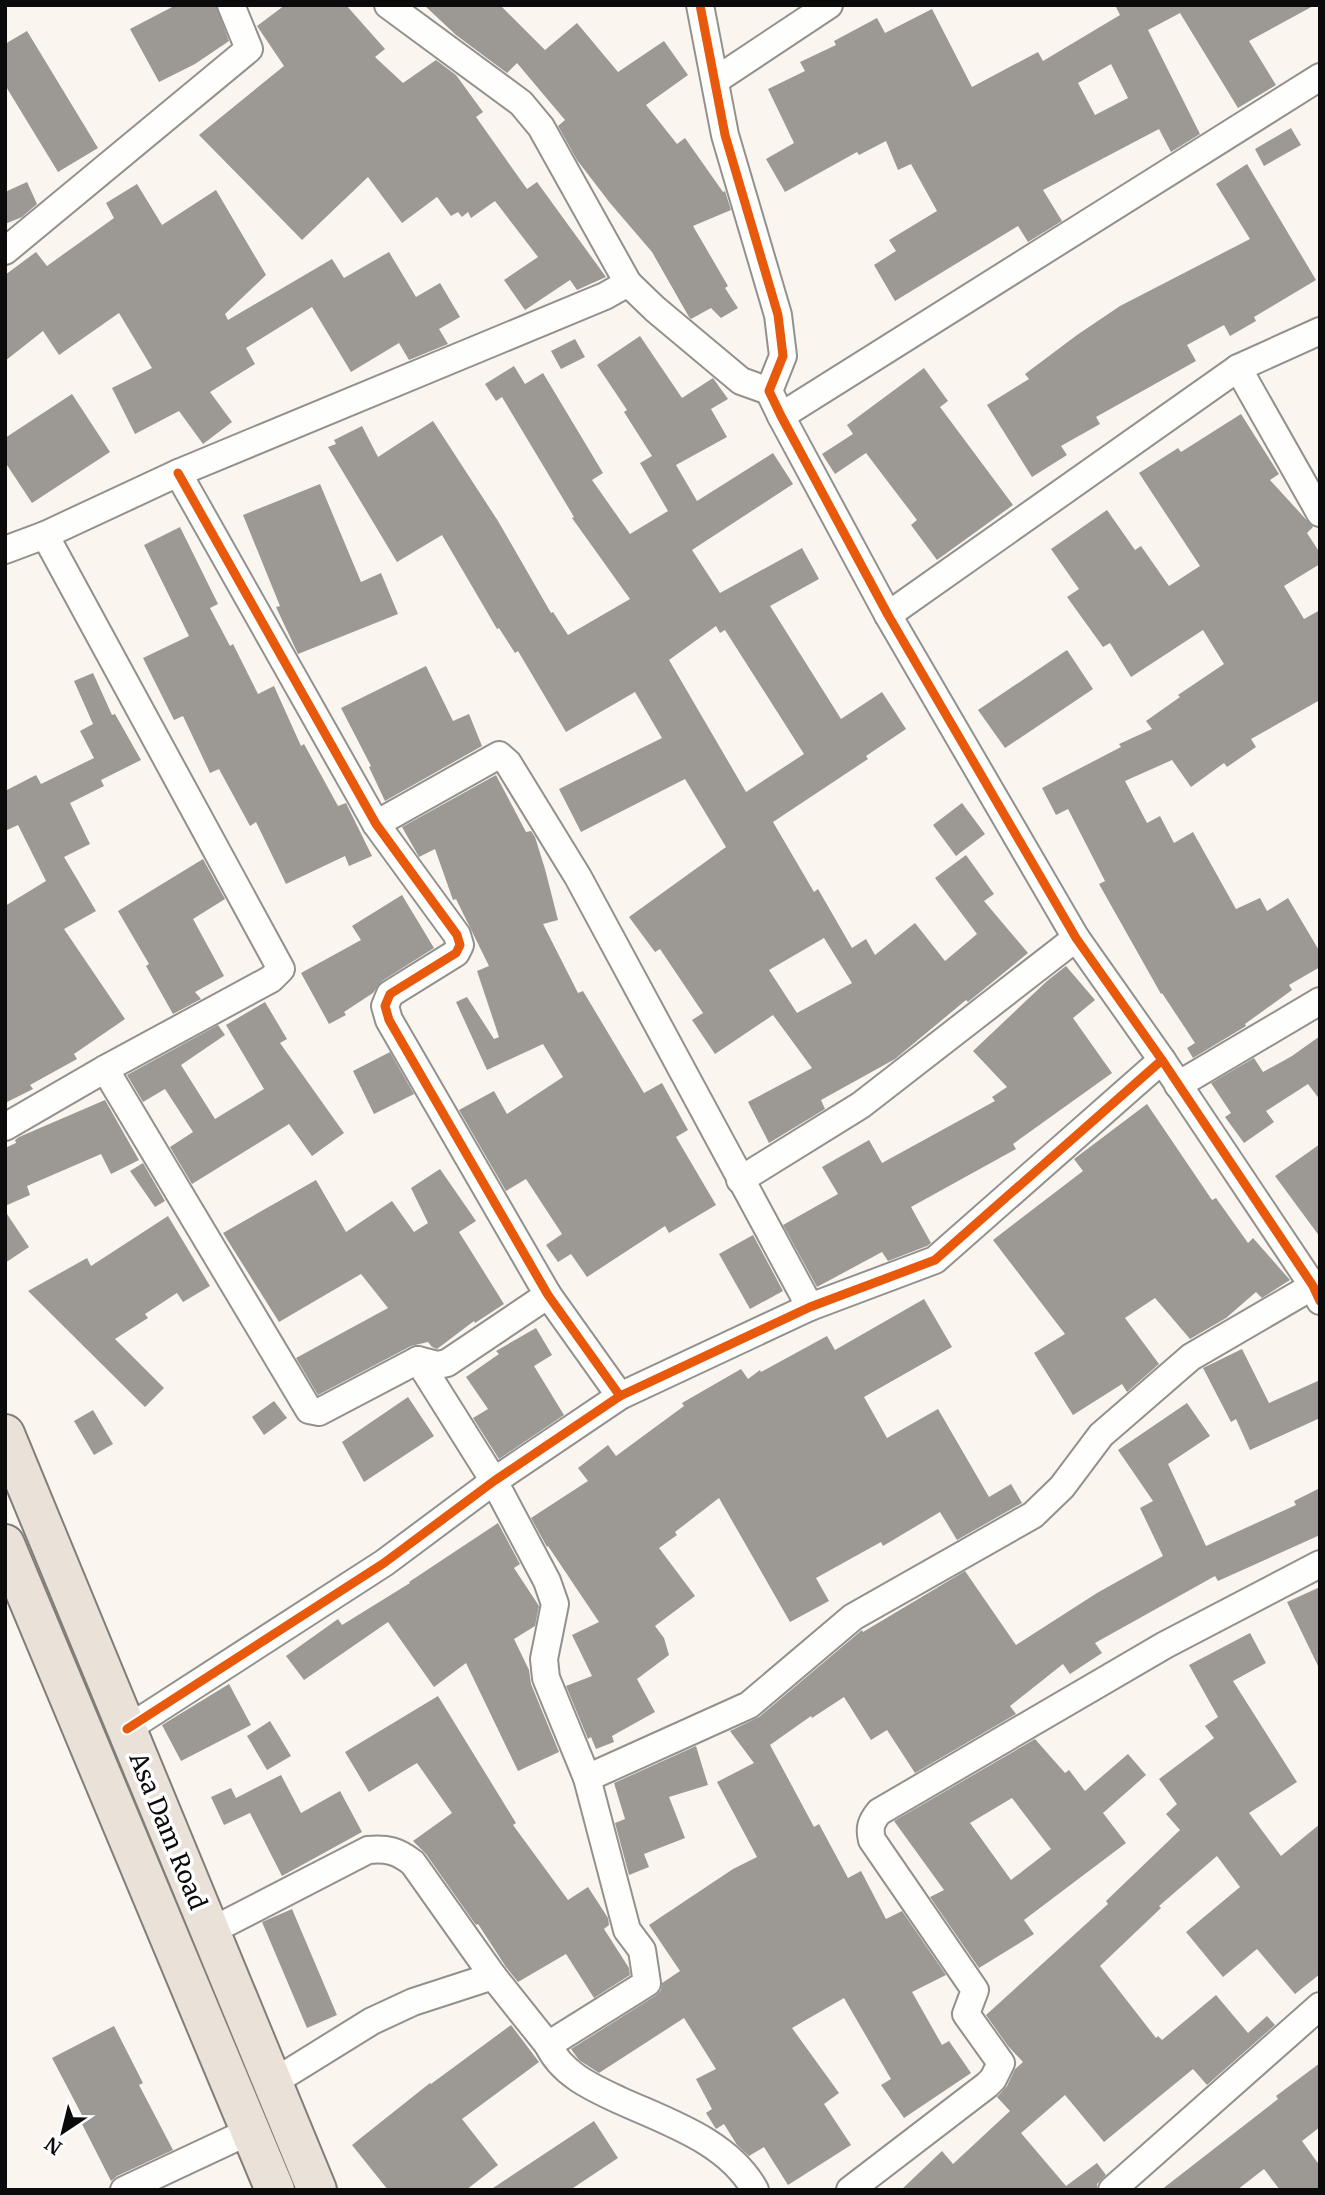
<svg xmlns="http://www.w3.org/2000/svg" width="1325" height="2195" viewBox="0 0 1325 2195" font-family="Merriweather,serif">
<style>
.building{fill:#9c9894;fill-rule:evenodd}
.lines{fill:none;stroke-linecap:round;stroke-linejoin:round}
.street-casing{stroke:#93908d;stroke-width:30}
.primary-casing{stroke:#807e7a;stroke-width:42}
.street{stroke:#fefefc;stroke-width:26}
.primary{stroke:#eae2d9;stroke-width:38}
.cycleway-casing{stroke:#fff;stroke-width:13}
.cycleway{stroke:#e8590c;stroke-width:9}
.labels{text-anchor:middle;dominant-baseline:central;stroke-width:7;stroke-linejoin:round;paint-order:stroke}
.street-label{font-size:24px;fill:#0b0b0b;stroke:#fff}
</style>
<rect width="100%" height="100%" fill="#faf5ee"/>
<g class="building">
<path d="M176,5H216L229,41L195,64L159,82L130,29Z"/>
<path d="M285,5H346L385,49L375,57L403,83L436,60L456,75L483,112L476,117L527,189L537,182L606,277L577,290L570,280L525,310L504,280L538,257L495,201L471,218L468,212L462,217L458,212L451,216L437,197L402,223L368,177L302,240L199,135L284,66L257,26Z"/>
<path d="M424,5H500L545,50L577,23L618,72L664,41L688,75L646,105L677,144L685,138L723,192L725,191L731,210L693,226L728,286L725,288L738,308L721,318L711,308L691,319L689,317L652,252L610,203L577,160L558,126L565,120L517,63L507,73L456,35Z"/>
<path d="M1115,5H1315L1249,41L1276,85L1238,108L1180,13L1148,30L1200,134L1171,152L1159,129L1043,190L1062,221L1028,242L1018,226L895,301L874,265L896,251L889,240L937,211L911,164L898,170L886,141L859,155L857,152L785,192L766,159L794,143L768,89L805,71L800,62L836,45L834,41L877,18L885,33L932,9L972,87L1038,52L1043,61L1120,15ZM1111,64L1128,98L1095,115L1078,83Z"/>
<path d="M27,31L98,148L58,172L5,85V44Z"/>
<path d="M1291,128L1301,145L1264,166L1255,149Z"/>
<path d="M1247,164L1316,280L1254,317L1256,321L1230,336L1224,325L1187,345L1196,361L1096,417L1100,424L1061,446L1067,455L1032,477L987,405L1029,379L1025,374L1077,335L1120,306L1250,239L1216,184Z"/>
<path d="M27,182L37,204L22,217L5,224V192Z"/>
<path d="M137,184L162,225L216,190L266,275L225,314L228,320L332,259L344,278L389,252L416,297L440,283L460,317L439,329L448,344L409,360L399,343L351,372L312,307L246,348L255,364L210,392L232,422L203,444L179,411L135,434L112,388L152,368L119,313L59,355L43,331L5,361V275L36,252L47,266L114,218L106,203Z"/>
<path d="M640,336L682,398L713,378L728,399L711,409L727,437L676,465L697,501L773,453L793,484L692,550L720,593L802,548L819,579L770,606L841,719L882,692L906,729L866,756L868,759L773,822L814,892L818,889L852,948L866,939L875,955L915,923L945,961L977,934L935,878L966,855L994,894L984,901L1028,953L968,1002L966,1000L895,1059L821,1100L825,1109L769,1143L748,1102L812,1068L773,1015L715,1054L692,1020L703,1013L660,949L655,952L629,917L726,847L685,779L581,832L559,789L662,738L635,692L566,732L518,651L515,653L499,628L497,629L442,535L397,562L328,447L336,444L334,440L362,426L378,457L433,421L498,521L551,613L553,612L568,635L630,599L572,518L574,517L502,397L496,401L485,384L514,366L525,384L543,373L603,473L592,480L630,534L668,511L640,463L652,456L624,412L627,410L597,365ZM716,626L720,633L725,630L804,754L746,792L669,660ZM824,938L852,983L797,1013L769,970Z"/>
<path d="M575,339L585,357L561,369L551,351Z"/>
<path d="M924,368L948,401L940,407L1013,505L937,560L911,525L917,520L866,453L835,474L822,454L853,434L847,425Z"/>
<path d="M72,394L110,452L32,503L5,462V438Z"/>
<path d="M1241,414L1279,474L1270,480L1313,527L1307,533L1320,553V564L1284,586L1304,619L1320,610V700L1251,739L1256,747L1227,767L1224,763L1191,787L1172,760L1125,781L1147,823L1160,816L1174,843L1193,832L1236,909L1260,898L1267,911L1288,898L1320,952V967L1289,985L1292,990L1245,1024L1246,1026L1193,1058L1187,1048L1195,1043L1162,993L1161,994L1099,884L1105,881L1068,809L1056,815L1042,788L1121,747L1119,744L1152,729L1146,721L1180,697L1178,695L1224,664L1203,630L1131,677L1110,643L1103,647L1067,597L1079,589L1051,549L1107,510L1135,550L1141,546L1169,586L1200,566L1139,473L1178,448L1181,452Z"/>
<path d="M320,484L361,582L381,573L398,614L298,654L276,607L280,606L243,515Z"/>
<path d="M180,527L218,604L210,608L230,646L233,644L258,694L274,686L301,746L304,744L338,806L346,803L372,856L349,866L345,856L286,884L256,822L250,826L219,769L210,773L183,716L174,720L143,658L189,636L144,545Z"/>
<path d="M1067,650L1093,689L1005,748L978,710Z"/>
<path d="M426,666L453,721L469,714L482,746L385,801L369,767L371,766L341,708Z"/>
<path d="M93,673L112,715L115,714L141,760L101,780L104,786L70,803L90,844L64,857L96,911L64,929L125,1019L74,1054L77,1059L30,1085L33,1089L5,1103V906L46,881L18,825L5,831V791L36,775L41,784L94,758L80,731L93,724L74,681Z"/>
<path d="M496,775L526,832L531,831L535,837L545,869L558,920L543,924L578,993L583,991L644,1093L662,1083L688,1130L676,1137L716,1205L669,1233L665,1226L587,1277L571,1254L558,1262L546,1245L562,1234L526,1179L506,1191L459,1110L494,1091L507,1114L563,1077L543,1044L487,1070L456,1002L467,997L494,1039L499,1037L477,971L489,966L456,899L453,900L435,849L419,857L402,827Z"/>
<path d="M962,803L985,834L956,856L933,825Z"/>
<path d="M203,859L225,899L193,919L224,976L195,992L201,999L173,1014L146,966L149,964L118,911Z"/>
<path d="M402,895L434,948L382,981L373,993L344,1012L346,1015L329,1024L301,973L361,940L352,926Z"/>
<path d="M1066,966L1095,1000L1073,1018L1112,1073L1013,1144L1016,1149L911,1207L931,1243L927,1246L888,1261L882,1252L817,1287L783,1225L838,1194L822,1167L869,1140L882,1163L995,1101L992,1097L1007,1087L973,1051L1047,981Z"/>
<path d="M265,1002L287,1039L280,1043L344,1133L312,1156L289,1124L192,1184L170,1147L193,1132L165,1089L143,1102L127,1075L218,1025L225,1035L181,1065L215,1119L264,1089L226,1025Z"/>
<path d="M1320,1036V1100L1308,1084L1266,1111L1274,1122L1244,1143L1225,1117L1231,1113L1211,1083L1254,1058L1263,1072L1292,1056Z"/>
<path d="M390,1052L414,1094L374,1114L353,1071Z"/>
<path d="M105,1100L139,1160L111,1174L101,1154L27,1186L30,1195L5,1206V1148L16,1143L15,1140L19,1137Z"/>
<path d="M1147,1104L1212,1200L1216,1198L1248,1243L1253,1238L1290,1280L1262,1298L1256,1292L1226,1318L1190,1339L1155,1298L1125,1318L1159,1364L1127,1392L1122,1384L1073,1415L1034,1353L1065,1334L993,1240L1083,1171L1074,1159Z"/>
<path d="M1320,1144V1237L1275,1176Z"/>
<path d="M143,1163L165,1201L155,1207L130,1171Z"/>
<path d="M440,1169L476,1221L459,1232L504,1304L475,1323L474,1321L437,1349L432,1347L428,1342L411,1346L318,1395L296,1358L388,1308L361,1274L279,1322L223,1233L316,1180L346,1232L392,1201L414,1232L428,1223L411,1188Z"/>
<path d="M5,1211L29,1247L5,1263Z"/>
<path d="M168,1216L210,1286L183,1302L177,1293L145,1314L148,1318L115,1339L164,1388L145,1407L28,1291L87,1258L91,1266Z"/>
<path d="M753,1235L783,1291L750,1309L719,1254Z"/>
<path d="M924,1299L952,1347L864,1397L887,1438L938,1409L989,1497L1011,1484L1022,1503L957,1540L940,1512L883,1546L881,1542L816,1578L829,1601L790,1622L719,1498L675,1532L677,1535L659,1548L695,1596L655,1626L664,1638L669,1655L637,1679L655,1712L612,1736L614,1742L596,1749L591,1737L588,1739L566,1686L592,1676L572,1635L599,1622L548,1546L547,1547L531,1518L588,1481L578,1468L608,1445L616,1456L684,1406L682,1403L741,1369L748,1379L760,1370L761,1372L827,1336L835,1350Z"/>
<path d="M536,1328L552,1355L534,1366L564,1415L499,1459L473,1418L488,1409L466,1377L499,1354L496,1351Z"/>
<path d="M1242,1349L1269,1403L1320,1380V1418L1250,1450L1236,1419L1231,1422L1203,1368Z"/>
<path d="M408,1397L434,1436L364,1482L342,1442Z"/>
<path d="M274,1401L287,1418L264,1435L252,1417Z"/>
<path d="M1187,1403L1210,1436L1168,1464L1206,1546L1296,1505L1294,1501L1320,1488V1535L1218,1581L1215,1576L1095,1643L1102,1653L1070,1674L1063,1664L1010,1706L1016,1714L915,1773L887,1730L871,1740L844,1697L812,1718L811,1716L770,1745L814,1827L819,1824L848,1878L861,1871L886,1919L902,1911L946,1975L912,1992L942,2045L949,2041L971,2073L904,2118L881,2085L891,2079L844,1998L792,2028L839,2093L824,2104L851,2145L788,2185L764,2147L749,2156L737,2145L724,2124L716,2129L706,2113L712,2109L696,2079L716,2069L684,2018L599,2073L579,2060L571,2049L655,1996L661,1990L662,1983L680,1971L649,1925L733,1869L757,1857L717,1782L754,1763L730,1731L759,1717L862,1630L863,1632L965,1571L1016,1645L1097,1593L1163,1556L1140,1508L1153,1501L1118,1450Z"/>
<path d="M93,1410L113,1444L94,1455L74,1421Z"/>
<path d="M498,1523L520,1564L514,1568L539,1606L535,1626L514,1639L529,1670L531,1684L559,1752L518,1771L466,1663L434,1687L388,1622L304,1680L286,1656L338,1619L342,1625L410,1583L409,1582Z"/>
<path d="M1320,1587V1670L1287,1602Z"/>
<path d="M1250,1633L1266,1663L1233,1681L1297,1782L1249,1813L1281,1856L1320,1824V1974L1295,1994L1257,1949L1223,1977L1186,1932L1240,1887L1217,1856L1159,1906L1161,1908L1100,1966L1156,2038L1158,2036L1162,2040L1216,1995L1248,2033L1267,2016L1275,2025L1207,2085L1193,2069L1104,2142L1065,2095L1021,2133L1066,2186L1097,2163L1106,2175L1097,2184V2190H901L942,2151L953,2164L1010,2111L997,2097L1007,2086L1015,2069L1023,2062L1008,2046L986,2015L1108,1904L1106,1901L1180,1830L1166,1814L1177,1804L1159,1779L1214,1738L1205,1726L1218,1717L1189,1665Z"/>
<path d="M229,1684L251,1725L181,1761L162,1725Z"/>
<path d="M438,1696L516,1823L513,1825L568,1900L588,1887L608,1918L609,1925L604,1929L629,1968L630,1975L594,1998L566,1954L518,1982L506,1967L478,1924L476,1925L426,1854L413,1841L452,1813L417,1763L369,1792L345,1752Z"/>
<path d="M270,1721L291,1756L267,1770L247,1736Z"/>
<path d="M1035,1739L1065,1773L1069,1770L1085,1791L1128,1754L1146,1775L1103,1813L1126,1843L1024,1920L1034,1934L979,1968L930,1897L944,1890L894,1821ZM1012,1798L1051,1849L1011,1880L970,1823Z"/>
<path d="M696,1746L708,1785L669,1797L685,1838L644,1854L649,1867L629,1875L615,1823L625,1819L614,1783Z"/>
<path d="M281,1775L301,1813L340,1791L362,1832L282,1876L250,1813L224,1825L211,1797L231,1788L236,1798Z"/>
<path d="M292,1909L337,2015L307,2028L262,1922Z"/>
<path d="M511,2025L539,2062L462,2119L498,2165L466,2190H388L352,2145L430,2083L431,2084Z"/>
<path d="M114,2026L143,2083L139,2085L173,2150L117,2176L111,2181L79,2118L83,2117L52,2058Z"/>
<path d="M1320,2063V2127L1302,2141L1320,2166V2190H1280L1264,2169L1237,2190H1161L1278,2099L1276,2096Z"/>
<path d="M594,2121L618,2158L570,2190H490Z"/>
</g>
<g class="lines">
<defs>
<g id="street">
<path d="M388,5L521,103L541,127L628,283"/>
<path d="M700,5L725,135L778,315L783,356L769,391L781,416L888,615L1076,938L1162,1060L1313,1286L1320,1301"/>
<path d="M716,80L829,5"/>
<path d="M5,251L249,49L231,5"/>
<path d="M1238,368L1320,513"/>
<path d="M781,416L1320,77"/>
<path d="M178,473L376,824L457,935L460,945L456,953L390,994L385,1006L389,1020L548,1295L620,1396"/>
<path d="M5,550L45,535L178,473L605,296L628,283L655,309L741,381L769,391"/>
<path d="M888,615L1238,368L1320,331"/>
<path d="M376,824L499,755L508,763L578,877L810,1307"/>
<path d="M105,1069L309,1410L319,1412L418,1360L438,1365L447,1363L548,1295"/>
<path d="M1178,1085L1320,1001"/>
<path d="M5,1127L105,1069L271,979L281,969L45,535"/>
<path d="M740,1180L861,1105L1076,938"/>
<path d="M418,1360L494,1481L547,1581L555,1604L544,1659L546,1678L587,1778L627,1930L642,1950L647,1983L548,2045"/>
<path d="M127,1729L384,1563L494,1481L620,1396L810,1307L935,1260L1162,1060"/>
<path d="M587,1778L749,1705L853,1617L1033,1515L1062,1487L1101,1435L1191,1357L1313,1286"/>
<path d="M209,1932L368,1850C387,1848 398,1851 413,1863L493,1976"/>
<path d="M272,2083L372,2021L413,2002L493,1976L548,2045C562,2074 591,2087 619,2100C667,2122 728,2141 755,2190"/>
<path d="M124,2190L250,2131"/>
<path d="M850,2190L987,2085L993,2079L1001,2063L966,2014L975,1990L872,1840C869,1828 871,1822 879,1812L1165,1645L1320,1564"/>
<path d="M1112,2190L1320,2006"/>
</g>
<g id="primary">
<path d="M5,1434L317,2190"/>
<path d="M5,1544L275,2190"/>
</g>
</defs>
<use href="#street" class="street-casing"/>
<use href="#primary" class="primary-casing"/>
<use href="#street" class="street"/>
<use href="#primary" class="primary"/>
<defs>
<g id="cycleway">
<path d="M700,5L725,135L778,315L783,356L769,391L781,416L888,615L1076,938L1162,1060L1313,1286L1320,1301"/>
<path d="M178,473L376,824L457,935L460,945L456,953L390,994L385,1006L389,1020L548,1295L620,1396"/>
<path d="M127,1729L384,1563L494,1481L620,1396L810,1307L935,1260L1162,1060"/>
</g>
</defs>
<use href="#cycleway" class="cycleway-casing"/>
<use href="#cycleway" class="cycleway"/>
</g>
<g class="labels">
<g class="street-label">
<text transform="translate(168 1831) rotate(68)">Asa Dam Road</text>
</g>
</g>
<rect width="1325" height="2195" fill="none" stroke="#0b0b0b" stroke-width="14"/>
<g transform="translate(63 2132) rotate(215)" stroke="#ffffff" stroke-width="5" paint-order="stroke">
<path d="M0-5L12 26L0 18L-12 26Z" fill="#0b0b0b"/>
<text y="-10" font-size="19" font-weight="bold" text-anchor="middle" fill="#0b0b0b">N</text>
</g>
</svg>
